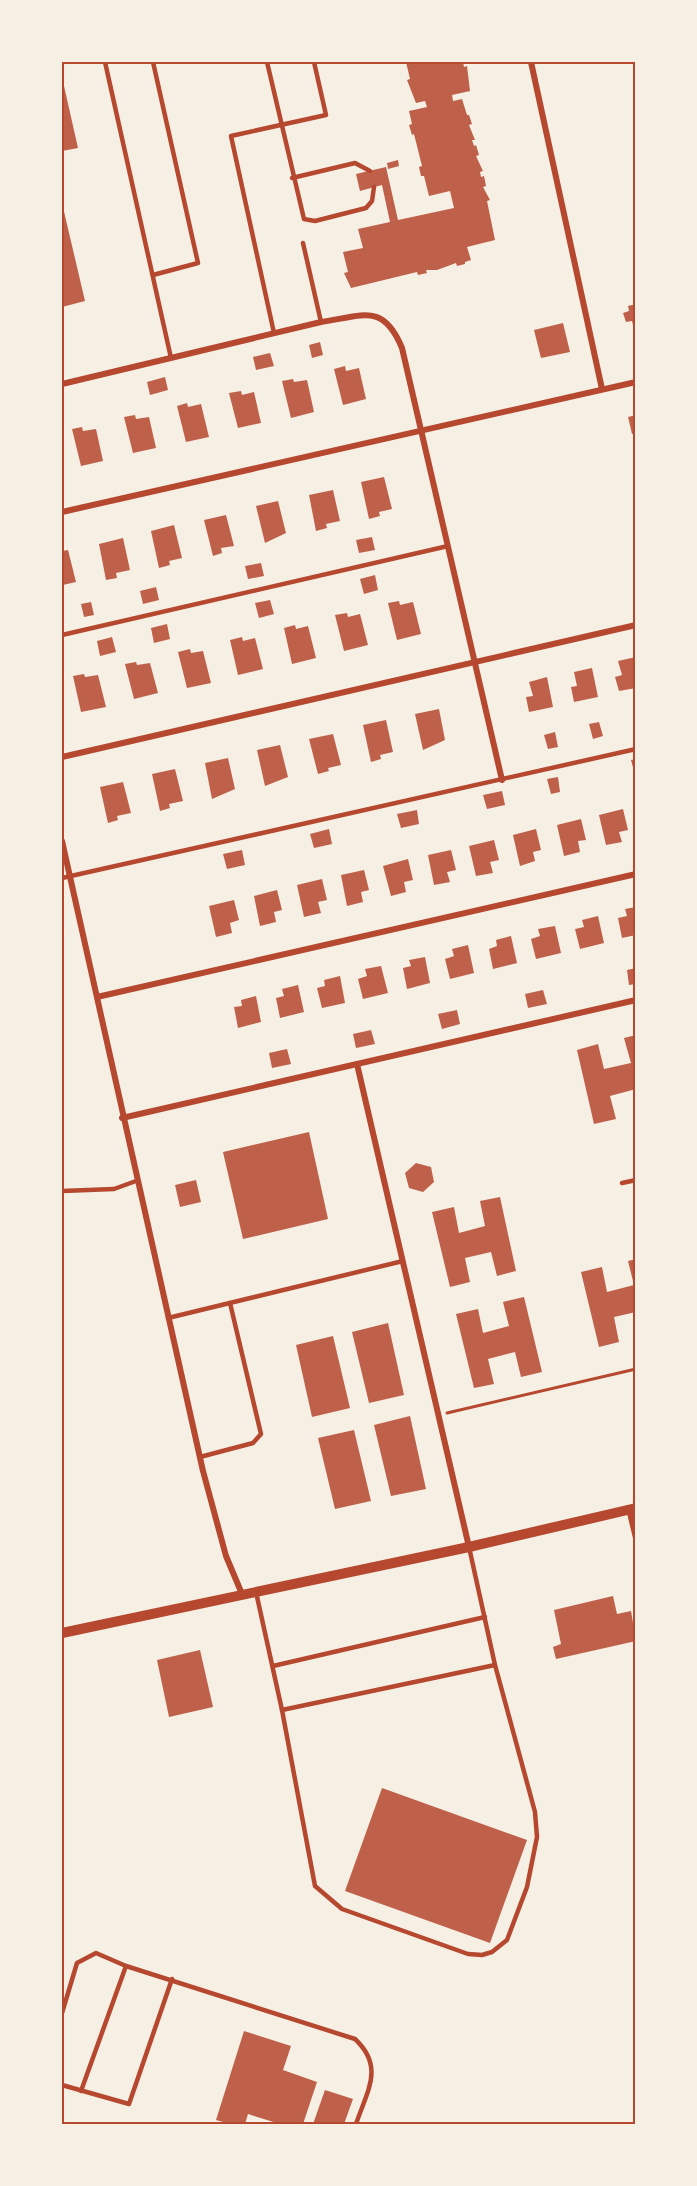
<svg xmlns="http://www.w3.org/2000/svg" width="697" height="2186" viewBox="0 0 697 2186" font-family="'IBM Plex Sans',sans-serif">
<style>
.building{fill:#bf614a}
.lines{fill:none;stroke-linecap:round;stroke-linejoin:round}
.path{stroke:#b5482f;stroke-width:3}
.service{stroke:#b5482f;stroke-width:4.5}
.minor{stroke:#b5482f;stroke-width:6}
.tertiary{stroke:#b5482f;stroke-width:10}
.neatline{fill:none;stroke:#b5482f;stroke-width:2}
</style>
<rect width="100%" height="100%" fill="#f6efe4"/>
<g class="building">
<path d="M406,62H463L464,67L467,66L470,91L452,95L453,101L462,99L467,115H469L472,124L469,125L475,140H472L474,146L476,145L479,155L476,156L483,171L480,172L481,177L484,176L486,186L483,187L490,200L487,201L495,240L467,247L471,260L465,262V264L457,266L456,263L437,270H426L427,273L418,275L417,272L351,288L344,273L348,272L343,252L363,248L358,229L390,222L382,185L360,191L356,174L386,167L398,220L454,208L450,191L429,196L424,176H421L419,167L422,166L414,134L412,135L409,125L412,124L409,111L427,107L425,101L416,103L407,80L410,79Z"/>
<path d="M62,77L78,148L62,151Z"/>
<path d="M398,160L399,166L388,169L387,163Z"/>
<path d="M62,203L85,301L62,307Z"/>
<path d="M636,304V333H635L632,321L626,322L623,313L629,311L628,306Z"/>
<path d="M563,323L570,352L541,358L534,330Z"/>
<path d="M320,342L323,355L312,358L309,345Z"/>
<path d="M270,353L274,366L256,370L253,357Z"/>
<path d="M345,366L346,371L359,368L366,399L343,405L334,369Z"/>
<path d="M165,377L168,390L150,395L147,382Z"/>
<path d="M293,379L294,382L307,380L314,412L291,418L282,381Z"/>
<path d="M241,391L242,395L254,392L261,423L238,428L229,393Z"/>
<path d="M187,403L188,407L201,404L209,437L186,442L177,406Z"/>
<path d="M135,415L136,419L149,417L156,448L133,453L124,417Z"/>
<path d="M636,415V433L632,434L628,417Z"/>
<path d="M82,427L83,431L96,429L103,461L81,466L72,429Z"/>
<path d="M384,477L392,509L379,512L380,516L369,519L361,482Z"/>
<path d="M333,490L340,521L326,524L327,528L316,531L309,495Z"/>
<path d="M278,501L286,533L265,543L256,506Z"/>
<path d="M226,515L234,546L221,548L222,553L213,556L204,520Z"/>
<path d="M174,525L182,558L169,561L170,565L159,568L151,531Z"/>
<path d="M372,537L375,550L359,553L356,540Z"/>
<path d="M123,538L130,570L116,573L117,578L106,580L99,544Z"/>
<path d="M68,550L76,582L63,585L64,589L62,590V551Z"/>
<path d="M261,563L264,576L248,579L245,566Z"/>
<path d="M375,575L378,590L364,594L360,579Z"/>
<path d="M156,587L159,600L143,604L140,591Z"/>
<path d="M270,600L274,614L259,618L255,603Z"/>
<path d="M399,601L400,605L413,602L421,634L397,640L388,603Z"/>
<path d="M91,602L94,615L84,617L81,604Z"/>
<path d="M347,613L348,617L360,614L368,645L344,651L335,615Z"/>
<path d="M167,624L170,639L154,643L151,628Z"/>
<path d="M295,625L296,629L308,626L316,658L292,664L284,628Z"/>
<path d="M112,637L116,652L100,656L97,641Z"/>
<path d="M242,637L243,641L255,638L263,669L238,675L230,640Z"/>
<path d="M190,649L191,653L203,651L211,683L187,688L178,652Z"/>
<path d="M636,657V688L619,691L615,677L622,675L618,661Z"/>
<path d="M136,662L137,665L150,663L158,693L134,699L125,664Z"/>
<path d="M592,668L598,697L574,702L571,687L577,686L574,672Z"/>
<path d="M84,674L85,677L98,675L106,707L81,712L73,676Z"/>
<path d="M547,677L553,707L529,712L526,697L533,696L529,682Z"/>
<path d="M439,709L445,740L423,750L415,714Z"/>
<path d="M386,720L393,752L380,755L381,759L371,762L363,725Z"/>
<path d="M599,722L603,736L593,739L589,724Z"/>
<path d="M555,732L558,747L548,749L544,735Z"/>
<path d="M333,734L341,765L328,768L329,771L318,774L309,739Z"/>
<path d="M280,745L288,777L265,786L257,750Z"/>
<path d="M228,758L235,789L212,799L205,763Z"/>
<path d="M636,759V775H635L631,760Z"/>
<path d="M175,769L183,801L169,804L170,808L160,811L152,774Z"/>
<path d="M558,777L560,792L551,794L547,779Z"/>
<path d="M123,782L131,813L117,816L118,820L108,823L100,787Z"/>
<path d="M502,791L505,805L487,809L483,795Z"/>
<path d="M623,809L628,830L619,832L622,842L606,845L599,815Z"/>
<path d="M417,810L419,824L401,828L397,814Z"/>
<path d="M581,819L586,840L578,841L580,852L564,856L557,825Z"/>
<path d="M329,829L332,844L314,848L310,834Z"/>
<path d="M536,829L541,850L533,852L535,861L520,866L513,835Z"/>
<path d="M494,840L499,860L490,862L493,873L476,876L469,846Z"/>
<path d="M242,850L245,865L227,869L223,854Z"/>
<path d="M451,850L456,870L447,872L450,882L434,885L428,855Z"/>
<path d="M408,859L413,880L404,882L406,892L391,896L383,866Z"/>
<path d="M364,870L369,890L361,892L363,902L347,906L341,875Z"/>
<path d="M322,879L327,900L318,902L321,913L304,917L297,885Z"/>
<path d="M277,890L282,910L274,912L276,922L260,926L254,896Z"/>
<path d="M234,900L239,920L230,923L232,933L216,937L209,906Z"/>
<path d="M636,907V935L622,938L618,918L627,916L625,909Z"/>
<path d="M598,916L604,943L580,949L575,929L584,927L582,920Z"/>
<path d="M555,926L561,953L536,959L531,939L540,936L538,929Z"/>
<path d="M511,936L517,963L493,969L489,949L497,946L496,940Z"/>
<path d="M468,945L474,973L450,979L445,959L454,956L452,949Z"/>
<path d="M425,957L430,983L407,989L403,968L411,966L409,960Z"/>
<path d="M381,966L388,993L363,999L358,979L367,976L365,969Z"/>
<path d="M636,968V984L629,985L627,970Z"/>
<path d="M340,976L345,1003L322,1008L317,988L325,986L324,980Z"/>
<path d="M298,985L304,1012L280,1018L276,998L284,996L282,989Z"/>
<path d="M543,990L547,1004L528,1008L525,994Z"/>
<path d="M256,996L261,1022L238,1028L234,1007L242,1006L241,1000Z"/>
<path d="M457,1010L460,1024L442,1029L438,1014Z"/>
<path d="M371,1030L375,1044L356,1048L353,1034Z"/>
<path d="M636,1035V1089L610,1096L616,1119L594,1124L577,1050L598,1044L604,1069L631,1063L624,1038Z"/>
<path d="M287,1049L291,1064L272,1068L269,1053Z"/>
<path d="M309,1132L328,1219L243,1239L223,1152Z"/>
<path d="M416,1163L431,1167L434,1182L423,1192L409,1188L405,1173Z"/>
<path d="M196,1180L201,1202L180,1207L175,1185Z"/>
<path d="M500,1197L516,1271L497,1276L491,1252L465,1258L470,1282L450,1287L432,1212L454,1207L459,1233L485,1226L480,1201Z"/>
<path d="M636,1259V1312L614,1317L619,1342L599,1347L581,1272L602,1267L607,1292L634,1285L628,1261Z"/>
<path d="M524,1297L542,1372L521,1377L515,1352L488,1359L494,1384L474,1388L456,1314L478,1309L483,1333L509,1326L503,1302Z"/>
<path d="M388,1323L404,1395L369,1403L352,1332Z"/>
<path d="M333,1336L350,1408L312,1417L296,1345Z"/>
<path d="M410,1416L426,1489L391,1496L374,1425Z"/>
<path d="M354,1430L371,1501L335,1509L318,1438Z"/>
<path d="M613,1596L617,1614L631,1611L636,1641L556,1659L553,1647L561,1644L554,1610Z"/>
<path d="M200,1650L213,1707L169,1717L157,1660Z"/>
<path d="M382,1788L527,1840L490,1943L345,1891Z"/>
<path d="M244,2031L291,2046L283,2070L317,2082L303,2124H280L248,2114L245,2124H230L216,2120Z"/>
<path d="M325,2090L353,2099L344,2124H313Z"/>
</g>
<g class="lines">
<path class="path" d="M447,1413L636,1369"/>
<g class="service">
<path d="M105,62L171,358"/>
<path d="M153,62L198,263L153,275"/>
<path d="M267,62L304,219L315,221L366,208L372,201L374,187"/>
<path d="M292,178L355,163L370,171"/>
<path d="M303,243L321,322"/>
<path d="M274,333L231,136L326,115L314,62"/>
<path d="M62,635L448,546"/>
<path d="M62,878L636,749"/>
<path d="M622,1183L636,1180"/>
<path d="M62,1191L114,1189L136,1181"/>
<path d="M168,1318L403,1261"/>
<path d="M200,1457L253,1443L261,1434L230,1303"/>
<path d="M256,1592L282,1710L315,1886L342,1909L468,1954L482,1955L492,1952L507,1940L527,1887L537,1837L535,1812L495,1665L469,1547"/>
<path d="M273,1666L485,1617"/>
<path d="M282,1710L495,1665"/>
<path d="M62,2013L77,1963L96,1953L126,1966L355,2039C385,2067 367,2091 356,2124"/>
<path d="M62,2085L129,2104L172,1979"/>
<path d="M81,2091L126,1966"/>
</g>
<g class="minor">
<path d="M531,62L602,389"/>
<path d="M62,384L321,322C363,316 383,302 402,348L502,780"/>
<path d="M62,512L636,382"/>
<path d="M62,757L636,625"/>
<path d="M62,841L203,1471L226,1556L242,1594"/>
<path d="M97,997L636,874"/>
<path d="M357,1064L469,1547"/>
<path d="M122,1118L636,1000"/>
<path d="M629,1509L636,1538"/>
</g>
<path class="tertiary" d="M62,1633L469,1547L636,1508"/>
</g>
<rect width="697" height="2186" fill="none" stroke="#f6efe4" stroke-width="126"/>
<rect x="63" y="63" width="571" height="2060" class="neatline"/>
</svg>
